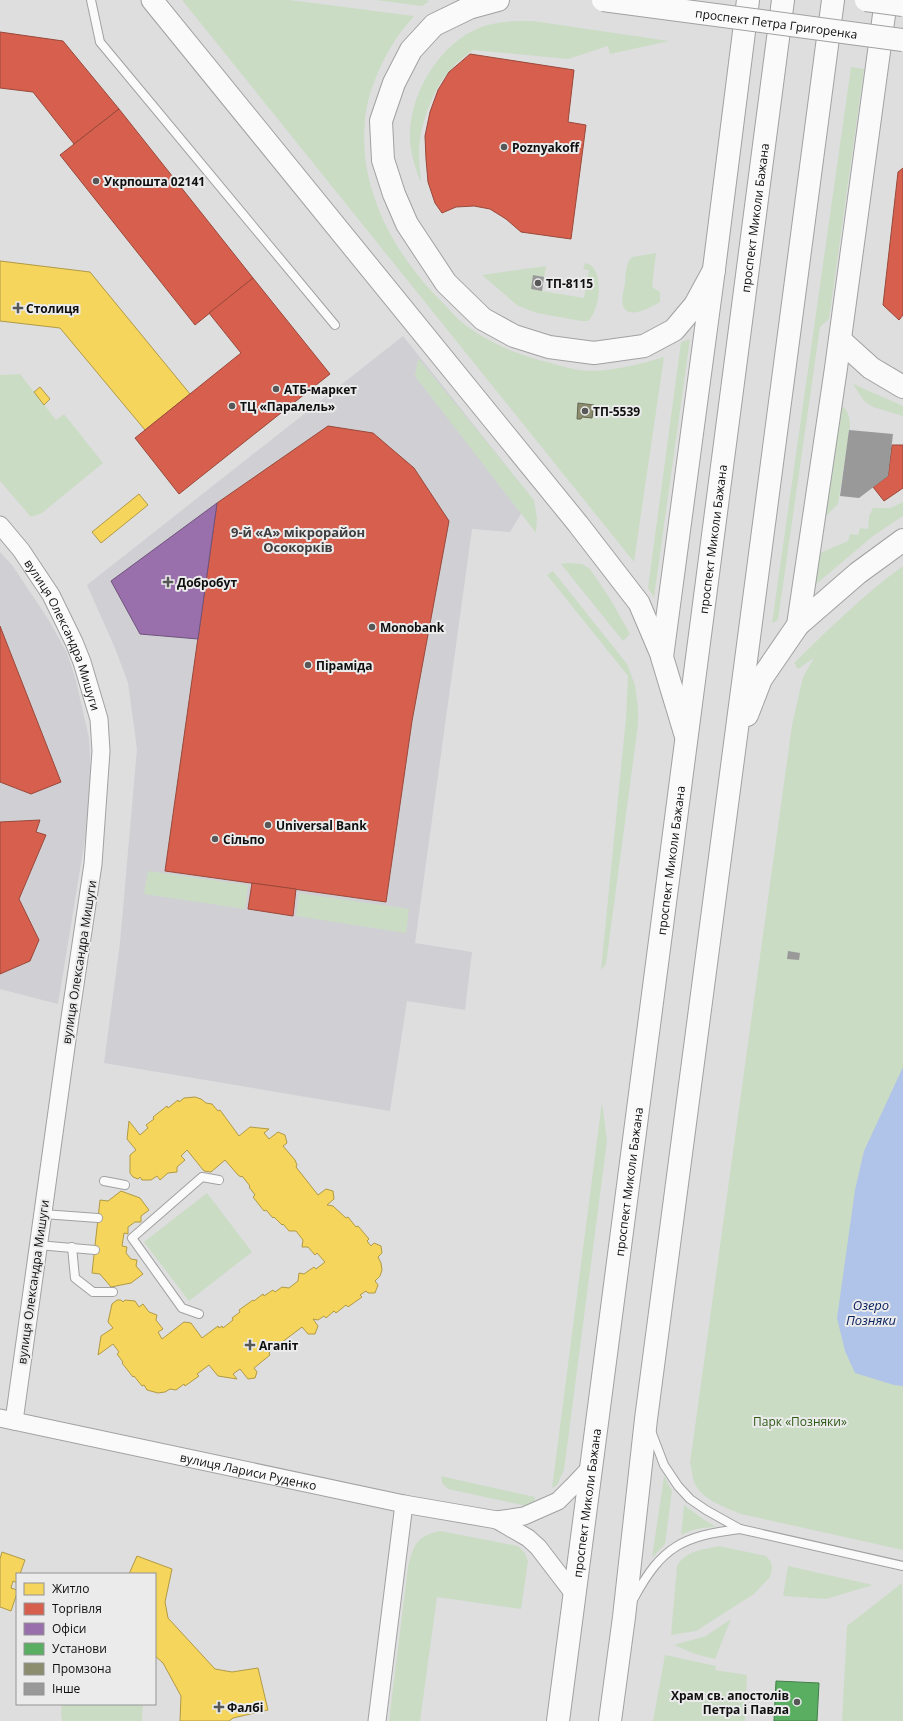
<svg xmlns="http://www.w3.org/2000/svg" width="903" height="1721" viewBox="0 0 903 1721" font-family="'Open Sans',sans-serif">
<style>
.built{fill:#cfcfd4}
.green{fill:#cbdcc5}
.water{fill:#b0c3e8}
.homes{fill:#f6d55c;stroke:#b19a45}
.shops{fill:#d6604d;stroke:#9a483a}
.offices{fill:#9970ab;stroke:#70537c}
.public{fill:#5aae61;stroke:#447e48}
.industry{fill:#8c8c6e;stroke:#666652}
.building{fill:#999}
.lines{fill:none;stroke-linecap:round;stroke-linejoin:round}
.service-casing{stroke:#a1a1a2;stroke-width:10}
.minor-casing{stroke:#a1a1a2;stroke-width:19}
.tertiary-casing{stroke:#a1a1a2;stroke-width:23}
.secondary-casing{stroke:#a1a1a2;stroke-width:24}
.trunk-casing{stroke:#a1a1a2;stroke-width:24}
.service{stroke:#fafafa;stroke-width:8}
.minor{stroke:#fafafa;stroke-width:17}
.tertiary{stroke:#fafafa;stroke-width:21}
.secondary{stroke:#fafafa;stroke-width:22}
.trunk{stroke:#fafafa;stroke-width:22}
.secondary-bridge-casing{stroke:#a1a1a2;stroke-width:24;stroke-linecap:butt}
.secondary-bridge{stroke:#fafafa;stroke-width:22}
.poi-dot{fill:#575758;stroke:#ebebec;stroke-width:1.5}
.labels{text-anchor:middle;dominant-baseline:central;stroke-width:4;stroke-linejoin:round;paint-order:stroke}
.street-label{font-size:12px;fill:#0f0f0f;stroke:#ebebec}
.poi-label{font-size:12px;font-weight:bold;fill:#0f0f0f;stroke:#ebebec;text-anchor:start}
.park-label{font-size:12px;fill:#2c5913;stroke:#ebebec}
.neighbourhood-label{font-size:13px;font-weight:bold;fill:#3e3e3f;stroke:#ebebec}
.water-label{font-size:13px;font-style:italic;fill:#0c2460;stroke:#ebebec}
</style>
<rect width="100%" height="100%" fill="#dededf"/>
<g class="built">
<path d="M403,336L531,497L510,532L472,529L415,943L472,952L465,1010L407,1001L390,1111L104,1063L120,943L137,749L128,683L115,648L87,585Z"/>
<path d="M0,552L12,565L48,619L67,653L76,681L89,738L92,796L58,1004L0,989Z"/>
</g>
<g class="green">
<path d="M182,0H290L414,16C408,24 399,33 394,42C383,59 371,86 367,106C353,181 392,253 444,304C452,312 459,321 468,327C493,345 521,356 551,363C564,367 578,371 592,371C616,370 641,364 664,357L634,562Z"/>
<path d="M376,0H425L429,1L422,6Z"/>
<path d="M515,21H533L669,41L610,54L608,46L568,59L473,50C466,56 458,61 452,68C433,88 421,122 419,149C419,160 420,172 421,183C415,167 409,150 410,132C411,91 441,43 479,28C491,23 503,22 515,21Z"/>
<path d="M851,67L864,69L829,319L820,327L778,620L772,623Z"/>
<path d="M656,253L652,287L660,292V302C652,307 630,319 624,308C620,301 624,290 625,283C626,275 625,263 632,257Z"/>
<path d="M585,263C606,266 600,311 588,321H581L537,313L518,306L482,275L546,266L542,291L584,298L589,270L583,269Z"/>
<path d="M690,339L654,597L648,588L681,342Z"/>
<path d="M418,358L534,500L537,518L536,533L415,376Z"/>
<path d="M20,374L56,420L64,414L103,463L42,513L31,517L0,481V375Z"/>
<path d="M853,384L903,406V416L873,407L864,401Z"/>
<path d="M839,404C848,409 850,417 850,427L838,504L824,518Z"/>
<path d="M903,502V516L873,536L815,585L820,553L848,541L850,534L858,535L860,528L868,529L869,516L873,508H890Z"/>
<path d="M568,563L582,564L590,569L609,597L630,634L623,641L561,564Z"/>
<path d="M903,566V1550L741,1514C724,1507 702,1500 694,1482C692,1476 692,1468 690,1463L792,725L803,677L814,658L798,669L794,663C829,629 863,595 903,566Z"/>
<path d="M553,571L627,664L635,685L638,707V725L606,964L601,970L626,718L628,676L547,575Z"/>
<path d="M148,871L248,885L245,909L144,894Z"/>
<path d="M299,893L409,909L406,933L296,916Z"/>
<path d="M602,1102L607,1141L564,1470L557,1485L552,1488Z"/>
<path d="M207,1193L252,1252L189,1301L144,1242Z"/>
<path d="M441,1476L535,1497L534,1505L526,1506L448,1489L442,1483Z"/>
<path d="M664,1476L672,1491L665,1544L652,1558Z"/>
<path d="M684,1505L703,1519L716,1527C703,1527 693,1529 681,1535Z"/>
<path d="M441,1531L518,1546L524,1552L528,1561L521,1609L437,1597L420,1721H389L408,1567C413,1544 418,1535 441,1531Z"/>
<path d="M719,1546L766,1556L771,1562L772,1568L770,1577L754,1594L696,1631L671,1635L677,1566C686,1550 703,1550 719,1546Z"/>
<path d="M788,1566L873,1585L826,1599L783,1596Z"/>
<path d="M902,1583L903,1721H842L847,1626Z"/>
<path d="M731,1619L715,1659L695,1654L674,1645L706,1636Z"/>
<path d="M665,1655L716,1666L715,1670L747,1675L745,1721H653Z"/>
<path d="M62,1704H143L142,1721H62L61,1712Z"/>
</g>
<path class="water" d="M903,1067V1386L894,1385L855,1373L845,1351L837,1318L855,1190L864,1151Z"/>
<g class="homes">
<path d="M0,261L90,272L190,394L145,430L60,328L0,321Z"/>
<path d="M40,387L50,399L44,405L34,392Z"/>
<path d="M139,494L148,505L101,543L92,532Z"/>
<path d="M195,1097L201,1099L206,1103L212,1104L218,1111L220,1110L239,1136L250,1127L269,1129L264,1133L269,1139L278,1132L285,1135L287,1143L283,1146L295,1160L297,1165L296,1167L318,1195L326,1189L333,1191L334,1199L327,1205L333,1206L346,1218L348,1217L356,1227L358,1226L369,1239L367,1241L371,1246L374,1243L381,1246L382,1253L378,1257L381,1263L382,1270L380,1276L375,1281L378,1285L375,1293H368L366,1291L360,1295L362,1297L348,1307L346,1305L336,1313L334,1311L326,1318L324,1316L318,1320L313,1319L318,1326L315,1334H308L302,1327L273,1349L269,1353L270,1355L254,1368L257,1372L255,1378L248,1379L240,1369L233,1374L237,1379L218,1376L209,1365L197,1374L199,1376L185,1386L184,1384L176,1390L170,1389L165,1392L158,1393L147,1390L144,1385L142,1386L134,1376L133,1377L122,1363L123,1362L117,1354L119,1352L113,1344L98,1355L101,1336L113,1328L108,1322L112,1304L117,1300H121L123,1302L125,1300L135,1301L139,1307L143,1304L149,1312L157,1315L156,1320L163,1329L158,1332L162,1339L184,1322L191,1323L202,1338L218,1326L219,1328L222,1326L223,1328L233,1320L232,1318L240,1312L239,1310L253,1300L254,1301L263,1294L264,1296L273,1290L275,1292L282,1287L289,1288L298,1281L299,1273L304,1274L314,1267L316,1269L325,1262L317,1253L315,1255L308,1247H302L303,1240L296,1231H289L283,1224L282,1225L274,1217L273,1218L266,1210L264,1211L253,1197L255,1195L249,1187L250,1186L242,1176L241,1177L238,1175L225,1160L211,1172L204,1171L187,1150L181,1156L185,1160L177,1167V1172L168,1173L160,1180L157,1176L151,1180H142L140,1177L138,1179L133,1177L130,1173V1155L136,1150L127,1139L129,1121L140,1135L148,1128L146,1125L154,1119L153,1117L167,1106L168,1108L178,1100L179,1102L184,1098Z"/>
<path d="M121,1191L140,1198L149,1210L141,1216V1222H135L128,1227V1234L124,1233L122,1246L127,1247L126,1253L131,1259L137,1260L136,1266L143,1274L131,1283L111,1287L100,1274L92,1273L100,1200L108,1201Z"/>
<path d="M2,1552L25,1560L20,1574H17V1583L13,1581L11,1588L17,1590V1593L11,1611L0,1607V1559Z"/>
<path d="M137,1556L172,1569L165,1602L168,1618L215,1669L232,1672L258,1668L268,1710L233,1718L229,1721H180L181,1696L163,1663L155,1656V1574H129Z"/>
</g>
<g class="shops">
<path d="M0,32L63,41L119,109L74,144L33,92L0,88Z"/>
<path d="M470,54L574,70L568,122L586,125L571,239L521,232L506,219L490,209L474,206L456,207L442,213L435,203L428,182L426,159L425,136L430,112L438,90L449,72Z"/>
<path d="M119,109L253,278L195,325L60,155Z"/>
<path d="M903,168V315L899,320L883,305L898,172Z"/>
<path d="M253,278L330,374L179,494L135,438L241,353L209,313Z"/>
<path d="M328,426L373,433L414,468L449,521L412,721L386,902L165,871L217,503Z"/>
<path d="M892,445H903V488L884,501L873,487L888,476Z"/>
<path d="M0,626L61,782L31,794L0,782Z"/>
<path d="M40,820L36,832L46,835L19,899L39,940L30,961L0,974V822Z"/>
<path d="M252,883L296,889L293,916L248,909Z"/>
</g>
<path class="offices" d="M217,503L198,639L140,634L111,581Z"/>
<path class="public" d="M776,1681L819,1683L817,1721H774Z"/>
<path class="industry" d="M578,403L594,405L592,418L582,417L581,419H577Z"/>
<g class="building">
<path d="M533,275L544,277L542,291L531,289Z"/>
<path d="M849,430L893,434L888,476L859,498L840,496Z"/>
<path d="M788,951L800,953L799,960L787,959Z"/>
</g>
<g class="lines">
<defs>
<g id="service">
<path d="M91,0L100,42L335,325"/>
<path d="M104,1181L125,1185"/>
<path d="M43,1214L98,1218"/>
<path d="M38,1245L95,1250"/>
<path d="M72,1247L75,1278L93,1292H113"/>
<path d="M199,1314L182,1308L132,1238L202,1177L219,1180"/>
<path d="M651,1431L664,1465L678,1486L690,1499L706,1510L740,1529L903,1566"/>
<path d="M634,1598C662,1546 683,1536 740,1529"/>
</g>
<g id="minor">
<path id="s1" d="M0,525L21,550L51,595L74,642L82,662L99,719L101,751L93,864L70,1018L14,1421"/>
<path id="s2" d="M0,1418L404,1504L497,1520L524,1516L558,1501L573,1486L591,1467"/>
<path d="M497,1520L528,1538L538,1547L574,1594"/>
<path d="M377,1721L404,1504"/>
</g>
<path id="tertiary" d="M152,0L578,524L639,603L662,657"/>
<g id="secondary">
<path d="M498,0L469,8L434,25L411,50L394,83L381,121L383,160L394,194L407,224L446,283L483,319L514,336L549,347L594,353L644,346L674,330L695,305L714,270"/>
<path d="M840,340L871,368L903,387"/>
<path d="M798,625L858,573L903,540"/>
</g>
<g id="trunk">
<path d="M747,715L761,679L798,625L836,368L886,0"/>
<path d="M685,733L662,657L714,269L748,0"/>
<path id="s3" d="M558,1721L783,0"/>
<path d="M610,1721L624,1617L646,1419L833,0"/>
</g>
</defs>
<use href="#service" class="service-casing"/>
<use href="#minor" class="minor-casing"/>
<use href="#tertiary" class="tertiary-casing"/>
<use href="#secondary" class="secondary-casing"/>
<use href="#trunk" class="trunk-casing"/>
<use href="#service" class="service"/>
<use href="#minor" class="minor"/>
<use href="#tertiary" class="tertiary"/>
<use href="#secondary" class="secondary"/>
<use href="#trunk" class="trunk"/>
<defs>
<g id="secondary-bridge">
<path id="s4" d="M603,0L903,40"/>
<path d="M866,0L903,5"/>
</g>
</defs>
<use href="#secondary-bridge" class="secondary-bridge-casing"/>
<use href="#secondary-bridge" class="secondary-bridge"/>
</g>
<g class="poi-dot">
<circle cx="504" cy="147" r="4"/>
<circle cx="96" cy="181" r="4"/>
<circle cx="538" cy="283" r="4"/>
<path d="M16 302h4v4h4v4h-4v4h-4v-4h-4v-4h4z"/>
<circle cx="276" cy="389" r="4"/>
<circle cx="232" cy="406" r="4"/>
<circle cx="585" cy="411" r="4"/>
<path d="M166 576h4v4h4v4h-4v4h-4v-4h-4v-4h4z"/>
<circle cx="372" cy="627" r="4"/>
<circle cx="308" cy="665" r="4"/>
<circle cx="268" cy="825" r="4"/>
<circle cx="215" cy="839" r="4"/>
<path d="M248 1339h4v4h4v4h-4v4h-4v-4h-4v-4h4z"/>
<circle cx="797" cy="1702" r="4"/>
<path d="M217 1701h4v4h4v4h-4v4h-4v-4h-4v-4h4z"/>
</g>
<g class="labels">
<g class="street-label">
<text stroke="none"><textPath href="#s4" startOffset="175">проспект Петра Григоренка</textPath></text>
<text stroke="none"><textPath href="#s3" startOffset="1516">проспект Миколи Бажана</textPath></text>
<text stroke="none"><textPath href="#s3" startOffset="1192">проспект Миколи Бажана</textPath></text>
<text stroke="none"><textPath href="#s1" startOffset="128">вулиця Олександра Мишуги</textPath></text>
<text stroke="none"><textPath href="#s3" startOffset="868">проспект Миколи Бажана</textPath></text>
<text transform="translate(79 962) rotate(-81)">вулиця Олександра Мишуги</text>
<text stroke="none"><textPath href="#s3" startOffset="544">проспект Миколи Бажана</textPath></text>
<text transform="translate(33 1282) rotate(-82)">вулиця Олександра Мишуги</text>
<text stroke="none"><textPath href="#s2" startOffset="254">вулиця Лариси Руденко</textPath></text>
<text stroke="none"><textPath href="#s3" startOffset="220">проспект Миколи Бажана</textPath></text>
</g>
<g class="poi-label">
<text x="512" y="147">Poznyakoff</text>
<text x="104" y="181">Укрпошта 02141</text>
<text x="546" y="283">ТП-8115</text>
<text x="26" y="308">Столиця</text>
<text x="284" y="389">АТБ-маркет</text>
<text x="240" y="406">ТЦ «Паралель»</text>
<text x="593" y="411">ТП-5539</text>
<text x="177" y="582">Добробут</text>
<text x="380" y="627">Monobank</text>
<text x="316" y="665">Піраміда</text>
<text x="276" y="825">Universal Bank</text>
<text x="223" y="839">Сільпо</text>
<text x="259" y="1345">Агапіт</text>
<text x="789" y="1695" text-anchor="end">Храм св. апостолів<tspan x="789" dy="14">Петра і Павла</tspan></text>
<text x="227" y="1707">Фалбі</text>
</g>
<g class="park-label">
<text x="800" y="1421">Парк «Позняки»</text>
</g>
<g class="neighbourhood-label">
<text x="298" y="532">9-й «А» мікрорайон<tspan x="298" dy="15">Осокорків</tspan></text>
</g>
<g class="water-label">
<text x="871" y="1305">Озеро<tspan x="871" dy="15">Позняки</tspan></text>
</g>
</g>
<rect x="16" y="1573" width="140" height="132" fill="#ebebec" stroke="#939394"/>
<rect x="24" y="1583" width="20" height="12" fill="#f6d55c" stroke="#939394"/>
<text x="52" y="1593" font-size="12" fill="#0f0f0f">Житло</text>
<rect x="24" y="1603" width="20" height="12" fill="#d6604d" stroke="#939394"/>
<text x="52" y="1613" font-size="12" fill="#0f0f0f">Торгівля</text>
<rect x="24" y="1623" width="20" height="12" fill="#9970ab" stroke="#939394"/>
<text x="52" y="1633" font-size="12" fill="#0f0f0f">Офіси</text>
<rect x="24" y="1643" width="20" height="12" fill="#5aae61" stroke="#939394"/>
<text x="52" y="1653" font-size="12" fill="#0f0f0f">Установи</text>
<rect x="24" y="1663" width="20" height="12" fill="#8c8c6e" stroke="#939394"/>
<text x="52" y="1673" font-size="12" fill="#0f0f0f">Промзона</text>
<rect x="24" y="1683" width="20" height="12" fill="#999999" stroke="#939394"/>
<text x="52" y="1693" font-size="12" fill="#0f0f0f">Інше</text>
</svg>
